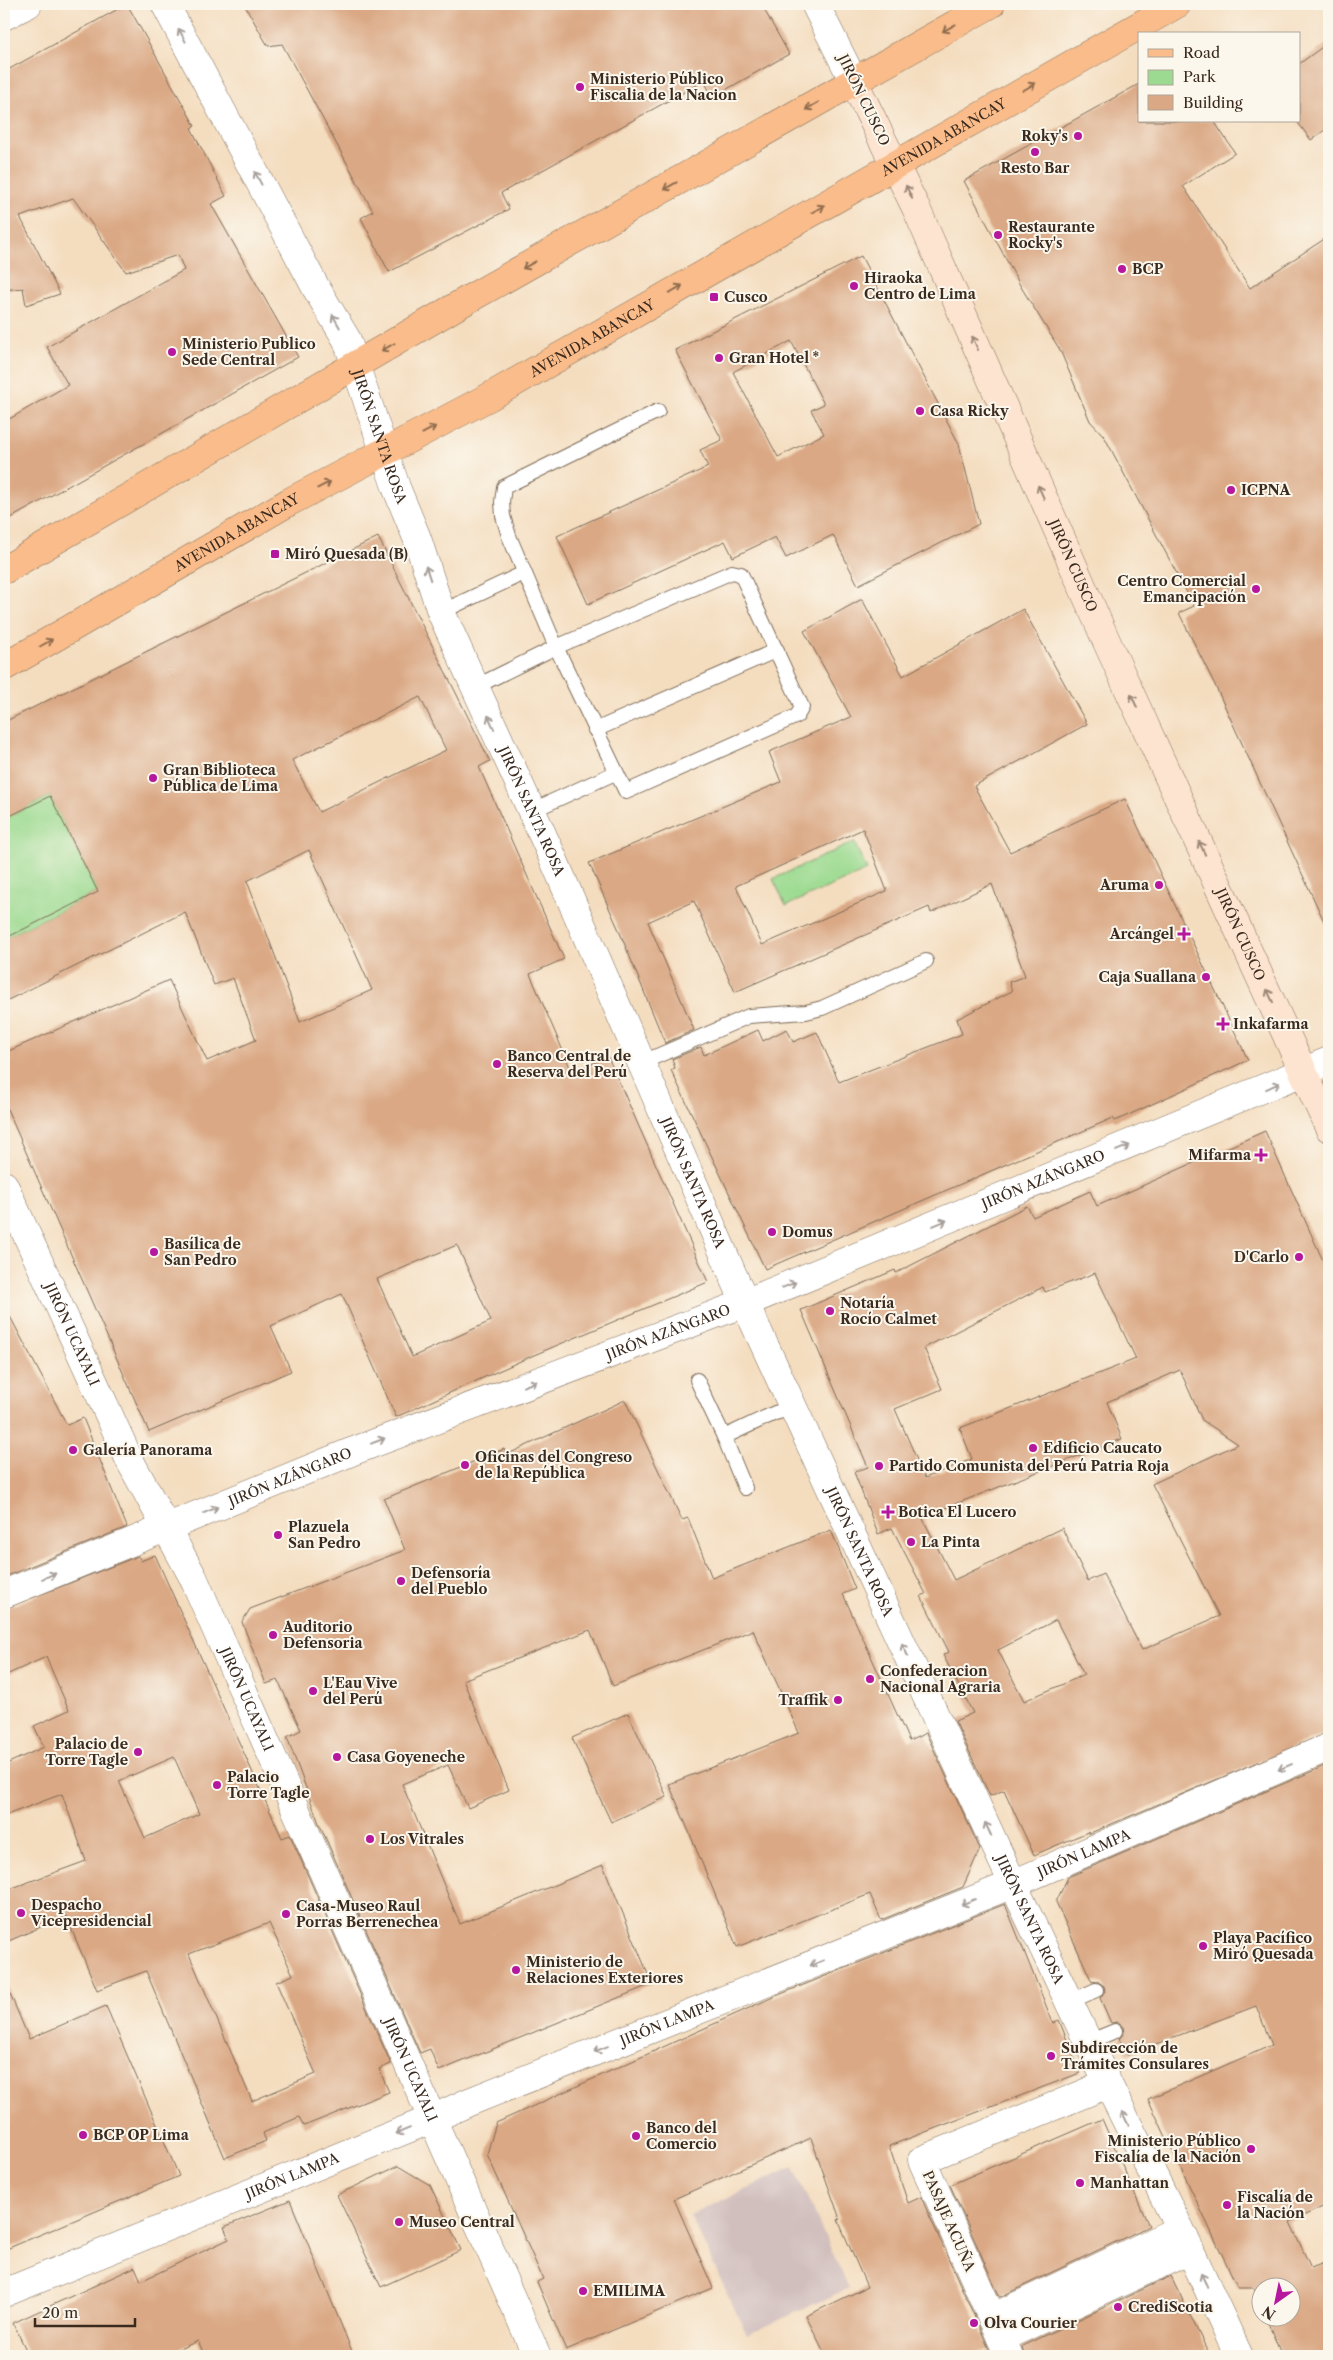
<svg xmlns="http://www.w3.org/2000/svg" width="1333" height="2360" viewBox="0 0 1333 2360" font-family="'Libre Caslon Text',serif">
<style>
.industrial{fill:#d1bfbe}
.green{fill:#9bda90;stroke:#6b8257}
.building{fill:#daa884;fill-rule:evenodd}
.lines{fill:none;stroke-linecap:round;stroke-linejoin:round}
.lane-casing{stroke:#7c6956;stroke-width:16}
.street-casing{stroke:#7c6956;stroke-width:29}
.secondary-casing{stroke:#7c6956;stroke-width:29}
.primary-casing{stroke:#7c6956;stroke-width:29}
.lane{stroke:#fff;stroke-width:14}
.street{stroke:#fff;stroke-width:28}
.secondary{stroke:#fde4d0;stroke-width:28}
.primary{stroke:#f9bc8a;stroke-width:28}
.oneway{stroke:#906c4f}
.oneway2{stroke:#a79f9a}
.oneway3{stroke:#9c8777}
.poi-dot{fill:#b5179e;stroke:#fbf7ec;stroke-width:2}
.labels{text-anchor:middle;dominant-baseline:central;stroke-width:4;stroke-linejoin:round;paint-order:stroke}
.poi-label{font-size:14px;font-weight:bold;fill:#3b2a1e;stroke:#fbf7ec;text-anchor:start}
.street-label{font-size:14px;fill:#3b2a1e;stroke:#fbf7ec}
</style>
<rect width="100%" height="100%" fill="#fbf7ec"/>
<filter id="ink" filterUnits="userSpaceOnUse"><feTurbulence type="fractalNoise" baseFrequency=".02" numOctaves="2"/><feDisplacementMap in="SourceGraphic" scale="10" xChannelSelector="R" yChannelSelector="G"/><feConvolveMatrix kernelMatrix="1 2 1 2 8 2 1 2 1" color-interpolation-filters="sRGB"/></filter>
<filter id="wash" filterUnits="userSpaceOnUse"><feTurbulence type="fractalNoise" baseFrequency=".0096" numOctaves="4" result="noise"/><feDisplacementMap in="SourceGraphic" scale="20" xChannelSelector="R" yChannelSelector="G"/><feGaussianBlur stdDeviation="1.12" result="paint"/><feColorMatrix in="noise" values="0 0 0 0 0 0 0 0 0 0 0 0 0 0 0 0 0 1.4 0 .05"/><feComposite in="paint" operator="in"/></filter>
<g filter="url(#wash)">
<rect width="100%" height="100%" fill="#f4ddbf"/>
<path class="industrial" d="M793,2167L849,2288L747,2335L690,2215Z"/>
<g class="green">
<path d="M50,796L98,892L5,938L4,819Z"/>
<path d="M854,842L867,870L786,906L773,879Z"/>
</g>
<g id="blocks">
<g class="building">
<path d="M127,4L195,126L191,128L226,196L211,204L298,357L4,522V422L68,385L47,347L184,270L178,255L126,272L73,198L20,217L60,294L26,305L23,288L4,290V72Z"/>
<path d="M244,4H761L789,54L713,97L704,81L501,193L509,209L389,272L361,218L373,211L282,44L268,46Z"/>
<path d="M1329,42V127L1311,140L1299,124V64Z"/>
<path d="M1139,84V121H1214L1235,153L1183,186L1250,288L1329,236V932L1214,683L1179,613L1194,606L1104,436L1090,421L1060,350L1021,287L964,181Z"/>
<path d="M861,256L959,444L979,524L858,585L833,535L786,558L775,537L733,557L725,541L588,604L557,536L708,467L700,450L722,440L675,350ZM791,341L824,404L811,410L824,434L778,457L733,372Z"/>
<path d="M378,537L490,761L479,767L564,959L530,974L572,1072L608,1057L708,1282L534,1355L396,1417L342,1294L271,1326L291,1371L149,1432L4,1102V1053L169,980L207,1061L256,1040L233,978L214,985L185,912L4,1002V939L98,892L50,796L4,819V722ZM420,697L446,750L319,812L292,760ZM309,850L372,990L300,1022L247,881ZM457,1245L491,1321L412,1357L377,1279Z"/>
<path d="M862,599L903,676L1023,609L1087,724L974,786L1010,852L1125,799L1248,1060L1135,1112L1115,1121L1113,1118L765,1269L671,1070L675,1068L672,1059L701,1047L704,1055L758,1030L763,1041L787,1029L793,1042L817,1032L839,1082L962,1034L957,1019L1012,991L1009,982L1025,976L992,884L931,913L929,907L735,992L694,901L648,922L694,1030L665,1043L618,928L589,863L781,782L769,752L851,717L804,631ZM863,829L887,891L762,945L736,886Z"/>
<path d="M1265,1131L1329,1274V1732L1088,1834L1090,1831L1034,1855L1004,1790L990,1796L955,1721L973,1713L943,1655L949,1652L921,1596L926,1594L892,1528L878,1534L854,1472L868,1467L801,1310L895,1270L896,1273L1027,1206L1033,1217L1090,1191L1097,1206ZM1095,1273L1136,1359L960,1428L972,1459L925,1478L895,1409L942,1389L924,1348L1043,1287L1045,1292ZM1180,1370L1202,1420L1238,1444L1152,1484L1219,1616L1142,1650L1103,1574L1088,1581L1062,1528L954,1580L922,1517L1122,1439L1107,1402ZM1056,1620L1084,1675L1024,1701L998,1650Z"/>
<path d="M4,1305L67,1425L83,1418L127,1527L4,1577Z"/>
<path d="M625,1400L682,1520L688,1518L712,1578L831,1530L855,1589L843,1594L909,1741L926,1733L980,1849L963,1887L881,1920L870,1894L737,1947L669,1784L799,1733L753,1630L613,1686L590,1630L463,1680L509,1790L468,1808L448,1765L402,1784L460,1924L603,1865L652,1984L439,2071L430,2049L420,2053L319,1823L287,1737L301,1730L278,1680L266,1684L242,1622L250,1609L405,1550L384,1499L504,1449L506,1455Z"/>
<path d="M155,1555L282,1838L290,1835L391,2064L379,2069L389,2092L304,2126L299,2117L263,2133L266,2141L225,2158L146,1971L97,1990L66,1916L4,1943V1891L86,1861L62,1794L4,1816V1765L44,1747L34,1726L69,1710L46,1657L4,1676V1609L138,1556L141,1561ZM174,1757L199,1814L145,1838L119,1781ZM269,1923L293,1975L276,1982L316,2074L252,2101L189,1954Z"/>
<path d="M628,1713L667,1797L611,1822L572,1738Z"/>
<path d="M1329,1764V2204L1290,2222L1311,2268L1329,2261V2356H1282L1266,2318H1290V2288H1260V2304L1254,2288H1238L1148,2099L1272,2045L1256,2006L1127,2055L1119,2039L1124,2033L1123,2027L1117,2022L1111,2023L1100,1998L1105,1991L1104,1986L1097,1981L1092,1982L1056,1902L1068,1877Z"/>
<path d="M1005,1904L1053,2023L1059,2020L1080,2073L889,2146L908,2203L921,2197L989,2349L972,2356H826L806,2316L867,2287L838,2220L840,2219L811,2138L674,2199L713,2288L566,2350L537,2282L543,2279L487,2154L496,2123L771,1998Z"/>
<path d="M4,1979L29,2039L106,2006L179,2176L4,2250Z"/>
<path d="M1102,2119L1149,2226L1000,2297L950,2185Z"/>
<path d="M398,2166L430,2185L461,2250L381,2287L337,2195Z"/>
<path d="M290,2200L354,2356H205L198,2341L163,2356H29L13,2323L135,2267L141,2281L229,2239L224,2227Z"/>
<path d="M1171,2276L1210,2356H1024L1022,2346Z"/>
</g>
</g>
</g>
<g filter="url(#ink)">
<use href="#blocks" fill-opacity="0" stroke="#7c6956" stroke-width="1"/>
<g class="lines">
<defs>
<g id="lane">
<path d="M732,572L741,574L802,707L797,716L626,792L556,647Z"/>
<path d="M441,612L524,573"/>
<path d="M475,687L556,647L509,536L503,516L502,502L504,487L658,411"/>
<path d="M595,730L777,650"/>
<path d="M531,811L615,773"/>
<path d="M641,1063L749,1016L806,1012L822,1008L926,961"/>
<path d="M697,1380L724,1437"/>
<path d="M745,1488L724,1437L775,1413L793,1408"/>
<path d="M1069,2002L1096,1990"/>
<path d="M1088,2042L1115,2031"/>
</g>
<g id="street">
<path id="s1" d="M165,4L316,288L347,340L396,487L417,538L441,612L553,858L745,1303L1013,1884L1108,2084L1185,2239L1239,2356"/>
<path d="M815,4L854,82"/>
<path d="M4,16L28,4"/>
<path id="s2" d="M4,1185L130,1461L193,1577L537,2356"/>
<path id="s3" d="M4,1594L351,1452L745,1303L1329,1061"/>
<path id="s4" d="M4,2293L432,2119L469,2102L1013,1884L1329,1747"/>
<path d="M992,2318L1180,2229"/>
<path d="M1001,2338L1190,2250"/>
<path d="M1009,2356L922,2160L1108,2084"/>
</g>
<g id="secondary">
<path id="s5" d="M854,82L916,208L1105,638L1329,1128"/>
</g>
<g id="primary">
<path d="M4,570L467,300L991,4"/>
<path id="s6" d="M4,667L289,502L489,397L1177,4"/>
</g>
</defs>
<use href="#lane" class="lane-casing"/>
<use href="#street" class="street-casing"/>
<use href="#secondary" class="secondary-casing"/>
<use href="#primary" class="primary-casing"/>
<use href="#lane" class="lane"/>
<use href="#street" class="street"/>
<use href="#secondary" class="secondary"/>
<use href="#primary" class="primary"/>
</g>
<defs><path id="oneway-shaft" d="M-6 0H5M1.5-3L5.5 0L1.5 3" fill="none" stroke-width="1.6" stroke-linecap="round" stroke-linejoin="round" transform="scale(1.25)"/></defs>
<g class="oneway">
<use href="#oneway-shaft" transform="translate(949 28) rotate(151)"/>
<use href="#oneway-shaft" transform="translate(1029 87) rotate(-30)"/>
<use href="#oneway-shaft" transform="translate(812 106) rotate(150)"/>
<use href="#oneway-shaft" transform="translate(670 186) rotate(151)"/>
<use href="#oneway-shaft" transform="translate(818 209) rotate(-30)"/>
<use href="#oneway-shaft" transform="translate(529 265) rotate(151)"/>
<use href="#oneway-shaft" transform="translate(676 289) rotate(-30)"/>
<use href="#oneway-shaft" transform="translate(388 347) rotate(150)"/>
<use href="#oneway-shaft" transform="translate(429 430) rotate(-28)"/>
<use href="#oneway-shaft" transform="translate(324 485) rotate(-27)"/>
<use href="#oneway-shaft" transform="translate(46 643) rotate(-30)"/>
</g>
<g class="oneway2">
<use href="#oneway-shaft" transform="translate(182 35) rotate(-118)"/>
<use href="#oneway-shaft" transform="translate(258 178) rotate(-118)"/>
<use href="#oneway-shaft" transform="translate(336 321) rotate(-120)"/>
<use href="#oneway-shaft" transform="translate(428 573) rotate(-108)"/>
<use href="#oneway-shaft" transform="translate(491 722) rotate(-114)"/>
<use href="#oneway-shaft" transform="translate(1273 1086) rotate(-24)"/>
<use href="#oneway-shaft" transform="translate(1123 1148) rotate(-22)"/>
<use href="#oneway-shaft" transform="translate(940 1223) rotate(-22)"/>
<use href="#oneway-shaft" transform="translate(789 1285) rotate(-22)"/>
<use href="#oneway-shaft" transform="translate(530 1384) rotate(-21)"/>
<use href="#oneway-shaft" transform="translate(378 1441) rotate(-21)"/>
<use href="#oneway-shaft" transform="translate(211 1510) rotate(-23)"/>
<use href="#oneway-shaft" transform="translate(49 1576) rotate(-22)"/>
<use href="#oneway-shaft" transform="translate(905 1650) rotate(-115)"/>
<use href="#oneway-shaft" transform="translate(1285 1767) rotate(157)"/>
<use href="#oneway-shaft" transform="translate(988 1829) rotate(-115)"/>
<use href="#oneway-shaft" transform="translate(968 1902) rotate(158)"/>
<use href="#oneway-shaft" transform="translate(817 1963) rotate(158)"/>
<use href="#oneway-shaft" transform="translate(601 2049) rotate(158)"/>
<use href="#oneway-shaft" transform="translate(1125 2118) rotate(-116)"/>
<use href="#oneway-shaft" transform="translate(403 2131) rotate(158)"/>
<use href="#oneway-shaft" transform="translate(1204 2280) rotate(-115)"/>
</g>
<g class="oneway3">
<use href="#oneway-shaft" transform="translate(909 192) rotate(-115)"/>
<use href="#oneway-shaft" transform="translate(975 343) rotate(-114)"/>
<use href="#oneway-shaft" transform="translate(1041 492) rotate(-114)"/>
<use href="#oneway-shaft" transform="translate(1134 701) rotate(-115)"/>
<use href="#oneway-shaft" transform="translate(1202 848) rotate(-115)"/>
<use href="#oneway-shaft" transform="translate(1270 996) rotate(-115)"/>
</g>
</g>
<g class="poi-dot">
<circle cx="580" cy="87" r="5"/>
<circle cx="1078" cy="136" r="5"/>
<circle cx="1035" cy="152" r="5"/>
<circle cx="998" cy="235" r="5"/>
<circle cx="1122" cy="269" r="5"/>
<circle cx="854" cy="286" r="5"/>
<rect x="709" y="292" width="10" height="10" rx="2.5"/>
<circle cx="172" cy="352" r="5"/>
<circle cx="719" cy="358" r="5"/>
<circle cx="920" cy="411" r="5"/>
<circle cx="1231" cy="490" r="5"/>
<rect x="270" y="549" width="10" height="10" rx="2.5"/>
<circle cx="1256" cy="589" r="5"/>
<circle cx="153" cy="778" r="5"/>
<circle cx="1159" cy="885" r="5"/>
<path d="M1181.5 926.5h5v5h5v5h-5v5h-5v-5h-5v-5h5z"/>
<circle cx="1206" cy="977" r="5"/>
<path d="M1220.5 1016.5h5v5h5v5h-5v5h-5v-5h-5v-5h5z"/>
<circle cx="497" cy="1064" r="5"/>
<path d="M1258.5 1147.5h5v5h5v5h-5v5h-5v-5h-5v-5h5z"/>
<circle cx="772" cy="1232" r="5"/>
<circle cx="154" cy="1252" r="5"/>
<circle cx="1299" cy="1257" r="5"/>
<circle cx="830" cy="1311" r="5"/>
<circle cx="1033" cy="1448" r="5"/>
<circle cx="73" cy="1450" r="5"/>
<circle cx="465" cy="1465" r="5"/>
<circle cx="879" cy="1466" r="5"/>
<path d="M885.5 1504.5h5v5h5v5h-5v5h-5v-5h-5v-5h5z"/>
<circle cx="278" cy="1535" r="5"/>
<circle cx="911" cy="1542" r="5"/>
<circle cx="401" cy="1581" r="5"/>
<circle cx="273" cy="1635" r="5"/>
<circle cx="870" cy="1679" r="5"/>
<circle cx="313" cy="1691" r="5"/>
<circle cx="838" cy="1700" r="5"/>
<circle cx="138" cy="1752" r="5"/>
<circle cx="337" cy="1757" r="5"/>
<circle cx="217" cy="1785" r="5"/>
<circle cx="370" cy="1839" r="5"/>
<circle cx="21" cy="1913" r="5"/>
<circle cx="286" cy="1914" r="5"/>
<circle cx="1203" cy="1946" r="5"/>
<circle cx="516" cy="1970" r="5"/>
<circle cx="1051" cy="2056" r="5"/>
<circle cx="83" cy="2135" r="5"/>
<circle cx="636" cy="2136" r="5"/>
<circle cx="1251" cy="2149" r="5"/>
<circle cx="1080" cy="2183" r="5"/>
<circle cx="1227" cy="2205" r="5"/>
<circle cx="399" cy="2222" r="5"/>
<circle cx="583" cy="2291" r="5"/>
<circle cx="1118" cy="2307" r="5"/>
<circle cx="974" cy="2323" r="5"/>
</g>
<g class="labels">
<g class="poi-label">
<text x="590" y="79">Ministerio Público<tspan x="590" dy="16">Fiscalia de la Nacion</tspan></text>
<text x="1068" y="136" text-anchor="end">Roky's</text>
<text x="1035" y="168" text-anchor="middle">Resto Bar</text>
<text x="1008" y="227">Restaurante<tspan x="1008" dy="16">Rocky's</tspan></text>
<text x="1132" y="269">BCP</text>
<text x="864" y="278">Hiraoka<tspan x="864" dy="16">Centro de Lima</tspan></text>
<text x="724" y="297">Cusco</text>
<text x="182" y="344">Ministerio Publico<tspan x="182" dy="16">Sede Central</tspan></text>
<text x="729" y="358">Gran Hotel *</text>
<text x="930" y="411">Casa Ricky</text>
<text x="1241" y="490">ICPNA</text>
<text x="285" y="554">Miró Quesada (B)</text>
<text x="1246" y="581" text-anchor="end">Centro Comercial<tspan x="1246" dy="16">Emancipación</tspan></text>
<text x="163" y="770">Gran Biblioteca<tspan x="163" dy="16">Pública de Lima</tspan></text>
<text x="1149" y="885" text-anchor="end">Aruma</text>
<text x="1174" y="934" text-anchor="end">Arcángel</text>
<text x="1196" y="977" text-anchor="end">Caja Suallana</text>
<text x="1233" y="1024">Inkafarma</text>
<text x="507" y="1056">Banco Central de<tspan x="507" dy="16">Reserva del Perú</tspan></text>
<text x="1251" y="1155" text-anchor="end">Mifarma</text>
<text x="782" y="1232">Domus</text>
<text x="164" y="1244">Basílica de<tspan x="164" dy="16">San Pedro</tspan></text>
<text x="1289" y="1257" text-anchor="end">D'Carlo</text>
<text x="840" y="1303">Notaría<tspan x="840" dy="16">Rocío Calmet</tspan></text>
<text x="1043" y="1448">Edificio Caucato</text>
<text x="83" y="1450">Galería Panorama</text>
<text x="475" y="1457">Oficinas del Congreso<tspan x="475" dy="16">de la República</tspan></text>
<text x="889" y="1466">Partido Comunista del Perú Patria Roja</text>
<text x="898" y="1512">Botica El Lucero</text>
<text x="288" y="1527">Plazuela<tspan x="288" dy="16">San Pedro</tspan></text>
<text x="921" y="1542">La Pinta</text>
<text x="411" y="1573">Defensoría<tspan x="411" dy="16">del Pueblo</tspan></text>
<text x="283" y="1627">Auditorio<tspan x="283" dy="16">Defensoria</tspan></text>
<text x="880" y="1671">Confederacion<tspan x="880" dy="16">Nacional Agraria</tspan></text>
<text x="323" y="1683">L'Eau Vive<tspan x="323" dy="16">del Perú</tspan></text>
<text x="828" y="1700" text-anchor="end">Traffik</text>
<text x="128" y="1744" text-anchor="end">Palacio de<tspan x="128" dy="16">Torre Tagle</tspan></text>
<text x="347" y="1757">Casa Goyeneche</text>
<text x="227" y="1777">Palacio<tspan x="227" dy="16">Torre Tagle</tspan></text>
<text x="380" y="1839">Los Vitrales</text>
<text x="31" y="1905">Despacho<tspan x="31" dy="16">Vicepresidencial</tspan></text>
<text x="296" y="1906">Casa-Museo Raul<tspan x="296" dy="16">Porras Berrenechea</tspan></text>
<text x="1213" y="1938">Playa Pacífico<tspan x="1213" dy="16">Miró Quesada</tspan></text>
<text x="526" y="1962">Ministerio de<tspan x="526" dy="16">Relaciones Exteriores</tspan></text>
<text x="1061" y="2048">Subdirección de<tspan x="1061" dy="16">Trámites Consulares</tspan></text>
<text x="646" y="2128">Banco del<tspan x="646" dy="16">Comercio</tspan></text>
<text x="93" y="2135">BCP OP Lima</text>
<text x="1241" y="2141" text-anchor="end">Ministerio Público<tspan x="1241" dy="16">Fiscalía de la Nación</tspan></text>
<text x="1090" y="2183">Manhattan</text>
<text x="1237" y="2197">Fiscalía de<tspan x="1237" dy="16">la Nación</tspan></text>
<text x="409" y="2222">Museo Central</text>
<text x="593" y="2291">EMILIMA</text>
<text x="1128" y="2307">CrediScotia</text>
<text x="984" y="2323">Olva Courier</text>
</g>
<g class="street-label">
<text transform="translate(864 100) rotate(64)">JIRÓN CUSCO</text>
<text stroke="none"><textPath href="#s6" startOffset="1079">AVENIDA ABANCAY</textPath></text>
<text stroke="none"><textPath href="#s6" startOffset="674">AVENIDA ABANCAY</textPath></text>
<text stroke="none"><textPath href="#s1" startOffset="484">JIRÓN SANTA ROSA</textPath></text>
<text stroke="none"><textPath href="#s6" startOffset="269">AVENIDA ABANCAY</textPath></text>
<text stroke="none"><textPath href="#s5" startOffset="531">JIRÓN CUSCO</textPath></text>
<text stroke="none"><textPath href="#s1" startOffset="889">JIRÓN SANTA ROSA</textPath></text>
<text stroke="none"><textPath href="#s5" startOffset="936">JIRÓN CUSCO</textPath></text>
<text stroke="none"><textPath href="#s3" startOffset="1119">JIRÓN AZÁNGARO</textPath></text>
<text stroke="none"><textPath href="#s1" startOffset="1294">JIRÓN SANTA ROSA</textPath></text>
<text stroke="none"><textPath href="#s3" startOffset="714">JIRÓN AZÁNGARO</textPath></text>
<text stroke="none"><textPath href="#s2" startOffset="164">JIRÓN UCAYALI</textPath></text>
<text stroke="none"><textPath href="#s3" startOffset="309">JIRÓN AZÁNGARO</textPath></text>
<text stroke="none"><textPath href="#s1" startOffset="1699">JIRÓN SANTA ROSA</textPath></text>
<text stroke="none"><textPath href="#s2" startOffset="569">JIRÓN UCAYALI</textPath></text>
<text stroke="none"><textPath href="#s4" startOffset="1166">JIRÓN LAMPA</textPath></text>
<text stroke="none"><textPath href="#s1" startOffset="2104">JIRÓN SANTA ROSA</textPath></text>
<text stroke="none"><textPath href="#s4" startOffset="716">JIRÓN LAMPA</textPath></text>
<text stroke="none"><textPath href="#s2" startOffset="974">JIRÓN UCAYALI</textPath></text>
<text stroke="none"><textPath href="#s4" startOffset="311">JIRÓN LAMPA</textPath></text>
<text transform="translate(949 2221) rotate(66)">PASAJE ACUÑA</text>
</g>
</g>
<rect width="1333" height="2360" fill="none" stroke="#fbf7ec" stroke-width="20"/>
<rect x="1138" y="32" width="162" height="90" fill="#fbf7ec" stroke="#aea59a"/>
<rect x="1148" y="49" width="25" height="8" fill="#f9bc8a" stroke="#aea59a"/>
<text x="1183" y="58" font-size="15" fill="#3b2a1e">Road</text>
<rect x="1148" y="70" width="25" height="15" fill="#9bda90" stroke="#aea59a"/>
<text x="1183" y="82" font-size="15" fill="#3b2a1e">Park</text>
<rect x="1148" y="95" width="25" height="15" fill="#daa884" stroke="#aea59a"/>
<text x="1183" y="108" font-size="15" fill="#3b2a1e">Building</text>
<g transform="translate(1276 2302) rotate(213)"><circle r="24" fill="#fbf7ec" stroke="#aea59a"/>
<path d="M0-4L9 19L0 12L-9 19Z" fill="#b5179e"/>
<text y="-8" font-size="14" font-weight="bold" text-anchor="middle" fill="#3b2a1e">N</text>
</g>
<path d="M35 2318v8h100v-8" fill="none" stroke="#3b2a1e" stroke-width="2.5"/>
<text x="42" y="2318" font-size="15" fill="#3b2a1e" stroke="#fbf7ec" stroke-width="4" paint-order="stroke">20 m</text>
</svg>
